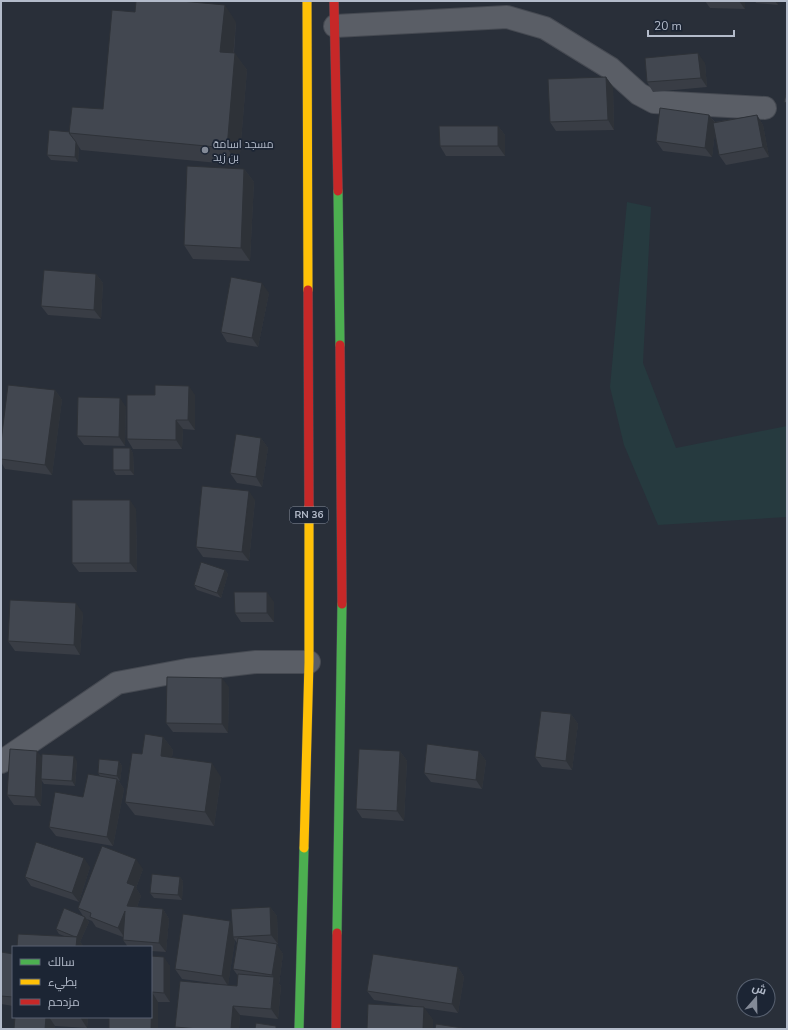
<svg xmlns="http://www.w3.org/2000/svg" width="788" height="1030" viewBox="0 0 788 1030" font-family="'Nunito Sans',Cairo,sans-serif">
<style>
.green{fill:#263a3f}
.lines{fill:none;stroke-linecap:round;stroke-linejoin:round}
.street-casing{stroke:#464a52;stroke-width:24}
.fast-casing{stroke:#474c55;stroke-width:10}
.slow-casing{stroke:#474c55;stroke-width:10}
.jam-casing{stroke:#474c55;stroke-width:10}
.street{stroke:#5a5e66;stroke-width:22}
.fast{stroke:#4caf50;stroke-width:9}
.slow{stroke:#ffc107;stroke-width:9}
.jam{stroke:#c62828;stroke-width:9}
.wall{fill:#393d45;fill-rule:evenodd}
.shaded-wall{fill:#2e3238}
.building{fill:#424750;stroke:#2e3238}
.poi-dot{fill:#838a97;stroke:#1c2534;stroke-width:1.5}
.labels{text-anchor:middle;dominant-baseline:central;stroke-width:3.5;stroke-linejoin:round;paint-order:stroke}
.shield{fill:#1c2534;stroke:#868e9d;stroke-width:1}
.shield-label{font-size:10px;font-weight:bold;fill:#b3bbca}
.poi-label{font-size:11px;fill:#b3bbca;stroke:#1c2534;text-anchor:start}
</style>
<rect width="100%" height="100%" fill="#292f39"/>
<path class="green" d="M627,202L651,207L643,363L676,448L787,426V517L658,525L624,445L610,387Z"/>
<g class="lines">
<defs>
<g id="street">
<path d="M335,26L507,17L545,28L610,68L639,94L654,102L765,108"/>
<path d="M1,762L117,683L187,670L256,662H309"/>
</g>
<g id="fast">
<path d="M338,191L340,345"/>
<path d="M337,933L342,604"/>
<path d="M299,1029L304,848"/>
</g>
<g id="slow">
<path d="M307,1L308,290"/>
<path d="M304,848L309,662V507"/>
</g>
<g id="jam">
<path d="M334,1L338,191"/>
<path d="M308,290L309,507"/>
<path d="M340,345L342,604"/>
<path d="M336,1029L337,933"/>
</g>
</defs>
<use href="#street" class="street-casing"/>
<use href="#fast" class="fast-casing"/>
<use href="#slow" class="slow-casing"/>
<use href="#jam" class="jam-casing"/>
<use href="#street" class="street"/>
<use href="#fast" class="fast"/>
<use href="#slow" class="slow"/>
<use href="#jam" class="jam"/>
</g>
<g class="wall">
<path d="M705,1H745V9L710,8Z"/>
<path d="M755,1H778V5L756,3Z"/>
<path d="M236,22L234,53L247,70L239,165L81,150L79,147L78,162L51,160L47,155L70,132L103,109Z"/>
<path d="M705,63L707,87L653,92L647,82Z"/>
<path d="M606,77L613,87L614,130L556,131L550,122Z"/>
<path d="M709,115L715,122L757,115L763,125L769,157L726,165L719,155L715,132L712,157L663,151L656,141Z"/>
<path d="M498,126L505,135V156H446L440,146Z"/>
<path d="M244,169L254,182L250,261L193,259L184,245Z"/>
<path d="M96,274L103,283L101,319L48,315L41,306Z"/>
<path d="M269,293L258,347L227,342L221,332Z"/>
<path d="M55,390L62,400L52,475L5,469L1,462V442Z"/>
<path d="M195,395V430L183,429L182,449H133L127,439Z"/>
<path d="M126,407L125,446L84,445L77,436Z"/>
<path d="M261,438L268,448L262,487L237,483L230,473Z"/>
<path d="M130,448L133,453L134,475H116L113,470Z"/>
<path d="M255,500L249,561L203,557L196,547Z"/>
<path d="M136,509L137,572H79L72,563Z"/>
<path d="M225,570L228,574L221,598L197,590L194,585Z"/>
<path d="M274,602V622H241L235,613Z"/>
<path d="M83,613L80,655L15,651L8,641Z"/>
<path d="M229,687L228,733L173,732L166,723Z"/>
<path d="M571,714L578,724L572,770L542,767L535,757Z"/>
<path d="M163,737L173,750L172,757L221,777L214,826L135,815L125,802L142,754Z"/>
<path d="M400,751L407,761L404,821L362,818L356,809Z"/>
<path d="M479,751L486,761L482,789L431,782L424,773Z"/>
<path d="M42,758L77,761L75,786L44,784L42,781L41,806L14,805L7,795Z"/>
<path d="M119,761L122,766L120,781L118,780L124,789L113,846L56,836L49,827L83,797L100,776L98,773Z"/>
<path d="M90,867L79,902L31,886L25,877Z"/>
<path d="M143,869L136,888L141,896L137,907L163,909L169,919L166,952L151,951V947H128L123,940V937L96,927L92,921L87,919L89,922L80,942L84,947H17L64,936L59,934L56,929L83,916L78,908Z"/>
<path d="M180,877L183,881L182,900L154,898L150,893Z"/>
<path d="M270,907L277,916L278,944H276L283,954L279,984L281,986L278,1019L240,1015L239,1029H177L175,1027L226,985L182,979L175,969L230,921L232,925ZM235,940L237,943L233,969L238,976L237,986L228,985Z"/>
<path d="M1,952L13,954V1006L1,1004Z"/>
<path d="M151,956L170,966V1002H158V1029H109Z"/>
<path d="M458,967L464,977L458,1013L424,1008L433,1020L413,1006L374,1000L367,991Z"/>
<path d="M15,1017H88L87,1028L55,1026Z"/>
</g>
<g class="shaded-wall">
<path d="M739,1H745V9Z"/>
<path d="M775,1H778V5Z"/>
<path d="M225,5L236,22L232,69L220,52Z"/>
<path d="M235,53L247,70L239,165L227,148Z"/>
<path d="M698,53L705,63L707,87L701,78Z"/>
<path d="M606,77L613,87L614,130L608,120Z"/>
<path d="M709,115L716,124L712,157L705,148Z"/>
<path d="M757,115L763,125L769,157L763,147Z"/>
<path d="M498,126L505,135V156L498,146Z"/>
<path d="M76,142L79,147L78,162L75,157Z"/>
<path d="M244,169L254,182L250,261L241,248Z"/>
<path d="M96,274L103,283L101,319L94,310Z"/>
<path d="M262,283L269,293L258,347L252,338Z"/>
<path d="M189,386L195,395V430L188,420Z"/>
<path d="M55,390L62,400L52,475L45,465Z"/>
<path d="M120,398L126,407L125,446L119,437Z"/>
<path d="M176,420L183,429L182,449L176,440Z"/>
<path d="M261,438L268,448L262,487L256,477Z"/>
<path d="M130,448L133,453L134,475L130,470Z"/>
<path d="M249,491L255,500L249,561L242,552Z"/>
<path d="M130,500L136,509L137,572L130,563Z"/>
<path d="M225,570L228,574L221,598L217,593Z"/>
<path d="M267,592L274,602V622L267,613Z"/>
<path d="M76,603L83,613L80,655L74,645Z"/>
<path d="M222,678L229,687L228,733L222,724Z"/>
<path d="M571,714L578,724L572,770L566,761Z"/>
<path d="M163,737L173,750L170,769L161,756Z"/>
<path d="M37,751L44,760L41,779L42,781L41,806L35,797Z"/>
<path d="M400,751L407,761L404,821L397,811Z"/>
<path d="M479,751L486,761L482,789L476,780Z"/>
<path d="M74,756L77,761L75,786L72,781Z"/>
<path d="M119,761L122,766L120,781L117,776Z"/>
<path d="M212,763L221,777L214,826L205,812Z"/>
<path d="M117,779L124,789L113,846L107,837Z"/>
<path d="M84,858L90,867L79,902L72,893Z"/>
<path d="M136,859L143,869L136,888L141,896L134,915L127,906V883Z"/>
<path d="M180,877L183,881L182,900L178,895Z"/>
<path d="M270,907L277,916L278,944L271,935Z"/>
<path d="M163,909L169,919L166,952L159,943Z"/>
<path d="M125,911V938L118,928Z"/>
<path d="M85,917L89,922L80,942L84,947H76L77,937Z"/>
<path d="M230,921L236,931L233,937L235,940L228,986L222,976Z"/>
<path d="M277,944L283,954L279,984L281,986L278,1019L271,1009L274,978L272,975Z"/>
<path d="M164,957L170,966V1002L164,993Z"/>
<path d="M458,967L464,977L458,1013L452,1004Z"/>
<path d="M152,992L158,1002V1029H151Z"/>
<path d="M233,1006L240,1015L239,1029H231Z"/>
<path d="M424,1007L433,1020V1029H423Z"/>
<path d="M46,1017H49L55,1026V1029H45Z"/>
<path d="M80,1017H88L87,1028Z"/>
</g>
<g class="building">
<path d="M136,1H181L225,5L220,52L235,53L227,148L69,133L72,107L103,109L112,10L135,12Z"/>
<path d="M698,53L701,78L647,82L645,58Z"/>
<path d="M606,77L608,120L550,122L548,79Z"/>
<path d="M787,91V103L784,102Z"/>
<path d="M660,108L709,115L705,148L656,141Z"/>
<path d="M757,115L763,147L719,155L713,123Z"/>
<path d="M439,126H498V146H440Z"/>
<path d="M49,130L70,132L69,133L76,142L75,157L47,155Z"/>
<path d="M187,166L244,169L241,248L184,245Z"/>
<path d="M44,270L96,274L94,310L41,306Z"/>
<path d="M231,277L262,283L252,338L221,332Z"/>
<path d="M8,385L55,390L45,465L1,459V442Z"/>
<path d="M155,385L189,386L188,420H176V440L127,439V395H155Z"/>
<path d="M78,397L120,398L119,437L77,436Z"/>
<path d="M236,434L261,438L256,477L230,473Z"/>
<rect x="113" y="448" width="17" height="22"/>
<path d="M202,486L249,491L242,552L196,547Z"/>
<rect x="72" y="500" width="58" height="63"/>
<path d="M201,562L225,570L217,593L194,585Z"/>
<path d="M234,592H267V613H235Z"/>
<path d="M10,600L76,603L74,645L8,641Z"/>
<path d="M167,677L222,678V724L166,723Z"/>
<path d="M541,711L571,714L566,761L535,757Z"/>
<path d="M145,734L163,737L161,756L212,763L205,812L125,802L132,753L142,754Z"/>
<path d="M427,744L479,751L476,780L424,773Z"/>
<path d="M10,749L37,751L35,797L7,795Z"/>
<path d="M359,749L400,751L397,811L356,809Z"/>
<path d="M42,754L74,756L72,781L41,779Z"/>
<path d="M99,759L119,761L117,776L98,773Z"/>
<path d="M88,774L117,779L107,837L49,827L55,792L83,797Z"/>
<path d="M36,842L84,858L72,893L25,877Z"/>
<path d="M102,846L136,859L127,883L135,886L127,906L163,909L159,943L123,940L125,911L118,928L90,917L91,913L78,908Z"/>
<path d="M152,874L180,877L178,895L150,893Z"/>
<path d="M270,907L271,935L233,937L231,909Z"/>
<path d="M64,908L85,917L77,937L73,936L56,929Z"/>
<path d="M183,914L230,921L222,976L175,969Z"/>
<path d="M18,934L77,937L76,947H17Z"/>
<path d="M238,938L277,944L272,975L233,969Z"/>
<path d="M1,952L13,954V997L1,996Z"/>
<path d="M373,954L458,967L452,1004L367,991Z"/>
<path d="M151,956L164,957V993L152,992L151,1029H109V1017H151Z"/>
<path d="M238,974L274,977L271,1009L233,1006L231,1029H199L175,1027L180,981L237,986Z"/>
<path d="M368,1004L424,1007L423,1029H367Z"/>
<path d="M15,1017H46L45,1029H14Z"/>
<path d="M256,1023L276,1026V1029H255Z"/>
<path d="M436,1024L469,1029H435Z"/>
</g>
<circle class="poi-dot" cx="205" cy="150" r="4"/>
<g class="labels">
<rect class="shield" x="290" y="507" width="38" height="16" rx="3"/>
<g class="shield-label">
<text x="309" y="515">RN 36</text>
</g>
<g class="poi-label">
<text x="213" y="144">مسجد اسامة<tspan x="213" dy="13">بن زيد</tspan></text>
</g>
</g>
<rect width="788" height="1030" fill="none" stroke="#b3bbca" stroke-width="4"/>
<rect x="12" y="946" width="140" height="72" fill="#1c2534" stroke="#586170"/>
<rect x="20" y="959" width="20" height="6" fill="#4caf50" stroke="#586170"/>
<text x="48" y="966" font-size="12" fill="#b3bbca">سالك</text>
<rect x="20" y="979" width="20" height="6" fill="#ffc107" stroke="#586170"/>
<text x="48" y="986" font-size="12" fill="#b3bbca">بطيء</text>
<rect x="20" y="999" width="20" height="6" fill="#c62828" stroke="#586170"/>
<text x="48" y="1006" font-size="12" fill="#b3bbca">مزدحم</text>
<g transform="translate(756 998) rotate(20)"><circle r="19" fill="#1c2534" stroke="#586170"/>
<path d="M0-3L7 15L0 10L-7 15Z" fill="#838a97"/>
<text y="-6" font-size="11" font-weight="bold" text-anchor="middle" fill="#b3bbca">ش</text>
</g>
<path d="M648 30v6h86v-6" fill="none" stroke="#b3bbca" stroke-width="2"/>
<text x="654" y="30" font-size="12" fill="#b3bbca" stroke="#1c2534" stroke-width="3" paint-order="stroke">20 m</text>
</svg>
